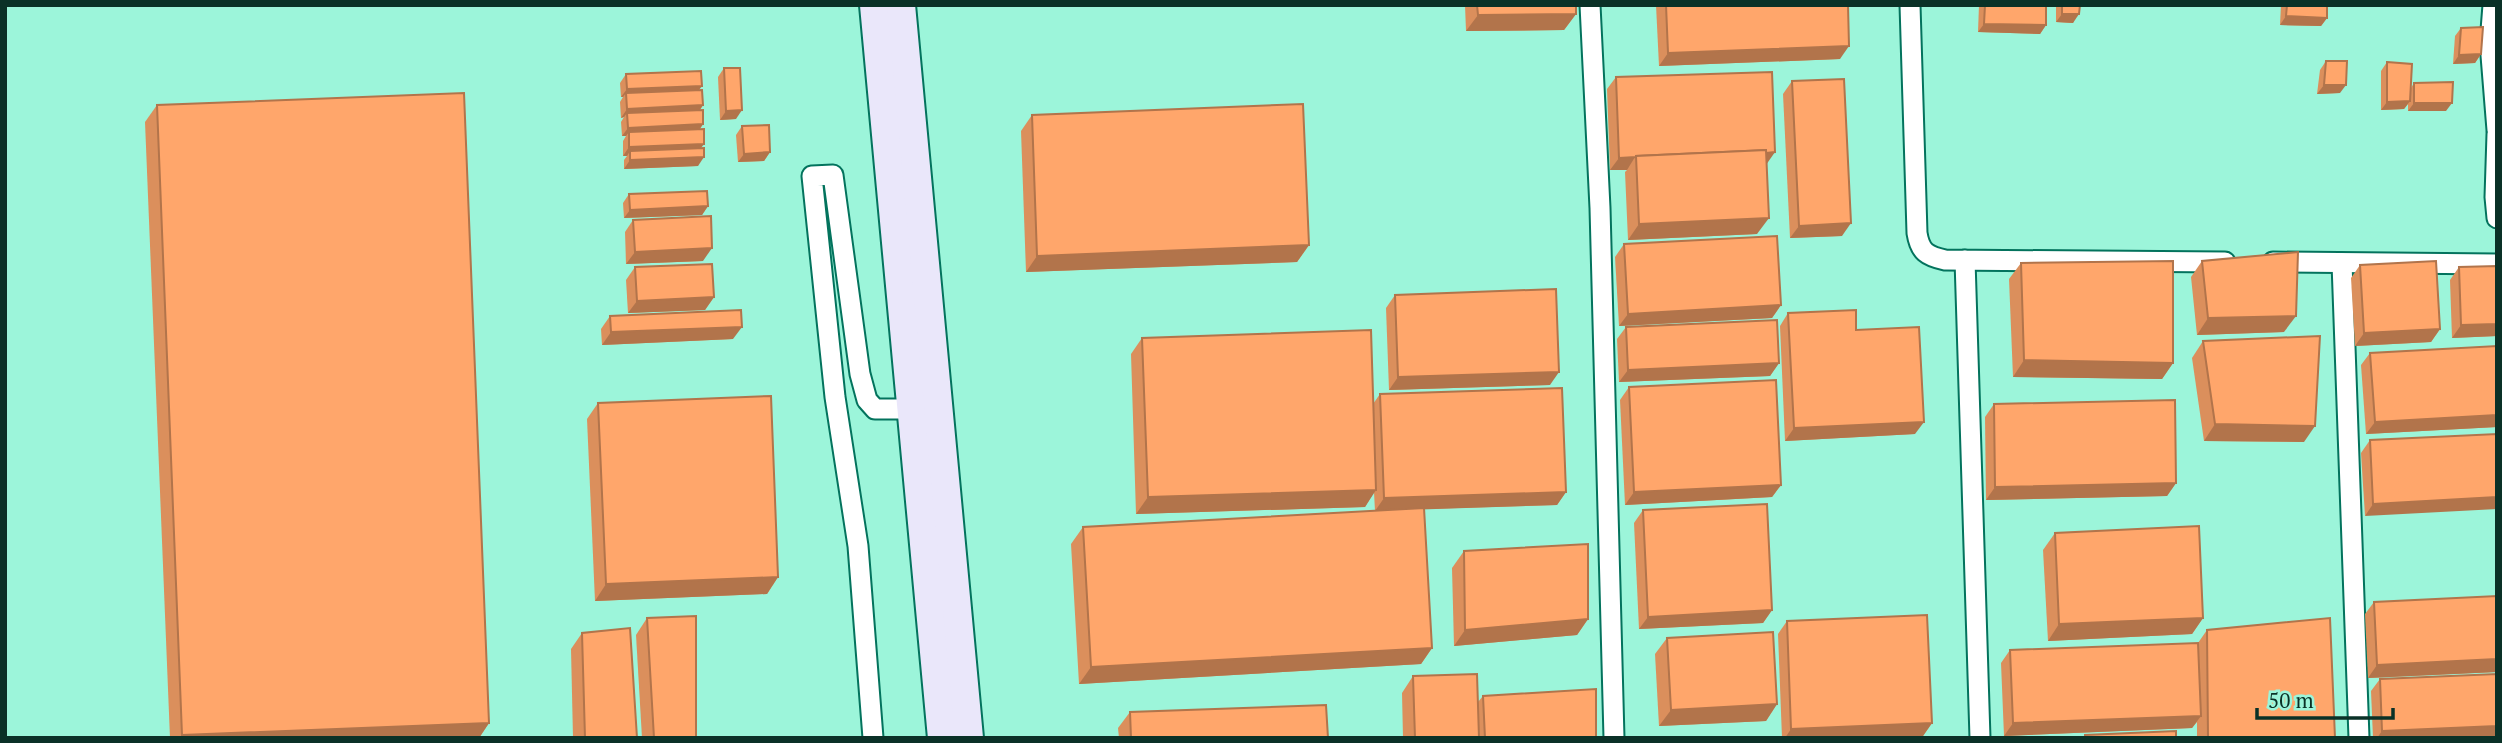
<svg xmlns="http://www.w3.org/2000/svg" width="2502" height="743" viewBox="0 0 2502 743" font-family="'PT Serif',serif">
<style>
.lines{fill:none;stroke-linecap:round;stroke-linejoin:round}
.minor-casing{stroke:#03735d;stroke-width:23}
.secondary-casing{stroke:#03735d;stroke-width:32}
.minor{stroke:#fff;stroke-width:19}
.secondary{stroke:#eae7fa;stroke-width:28}
.wall{fill:#db8f5c}
.shaded-wall{fill:#b2744b}
.building{fill:#ffa66b;stroke:#b2744b;stroke-width:2}
</style>
<rect width="100%" height="100%" fill="#9cf5da"/>
<g class="lines">
<defs>
<g id="minor">
<path d="M1590,5L1600,208L1614,738"/>
<path d="M1910,5L1917,233C1920,252 1927,256 1945,260L2225,262"/>
<path d="M2493,5L2490,43L2497,130"/>
<path d="M2497,134L2495,197L2497,218"/>
<path d="M1965,260L1980,738"/>
<path d="M2273,262L2497,264"/>
<path d="M2342,263L2359,738"/>
<path d="M873,738L858,546L835,397L812,176L833,175L860,374L867,400L875,409H924"/>
</g>
<g id="secondary">
<path d="M874,5L942,738"/>
<path d="M901,5L969,738"/>
</g>
</defs>
<use href="#minor" class="minor-casing"/>
<use href="#secondary" class="secondary-casing"/>
<use href="#minor" class="minor"/>
<use href="#secondary" class="secondary"/>
</g>
<g class="wall">
<path d="M1465,5H1576V14L1564,30L1466,31Z"/>
<path d="M1656,5H1848L1840,59L1659,66Z"/>
<path d="M1979,5H2046V25L2040,34L1978,32Z"/>
<path d="M2056,5H2080L2073,23L2056,22Z"/>
<path d="M2281,5H2327V18L2321,26L2280,25Z"/>
<path d="M2461,28L2481,54L2475,63L2453,64L2455,36Z"/>
<path d="M2326,61L2340,93L2317,94L2320,70Z"/>
<path d="M2387,62L2411,88L2414,83L2446,111H2408V104L2404,109L2381,110V71Z"/>
<path d="M724,68L736,119L720,120L718,77Z"/>
<path d="M626,74L699,90L703,105L700,110L703,124L700,129L701,148L698,166L624,169V160L627,156H623V141L626,136H622L621,122L624,117L621,118L620,102L623,97H621L620,83Z"/>
<path d="M1616,77L1767,164L1757,234L1628,240L1625,172L1627,170H1610L1607,89Z"/>
<path d="M1792,81L1842,236L1790,238L1783,94Z"/>
<path d="M157,105L489,723L479,738H170L145,122Z"/>
<path d="M1032,115L1309,245L1297,262L1026,272L1021,131Z"/>
<path d="M742,126L770,152L764,161L738,162L736,135Z"/>
<path d="M629,194L708,206L702,215L624,218L623,203Z"/>
<path d="M633,220L703,261L626,264L625,232Z"/>
<path d="M1624,244L1781,305L1772,318L1619,326L1615,257Z"/>
<path d="M2202,261L2284,332L2197,335L2191,277Z"/>
<path d="M2021,263L2173,363L2162,379L2013,377L2009,279Z"/>
<path d="M2360,265L2440,329L2431,342L2355,346L2351,278Z"/>
<path d="M2497,266V336L2452,338L2450,280L2459,267Z"/>
<path d="M635,267L714,297L705,310L628,313L626,280Z"/>
<path d="M1395,295L1550,385L1389,390L1386,308Z"/>
<path d="M1788,313L1856,330L1915,434L1785,441L1780,326Z"/>
<path d="M610,316L733,339L602,345L601,329Z"/>
<path d="M1626,327L1779,363L1770,376L1619,382L1617,339Z"/>
<path d="M1142,338L1373,404L1380,394L1566,492L1557,505L1424,509L1432,648L1421,664L1079,684L1071,544L1083,527L1375,511L1374,492L1365,507L1136,514L1131,354Z"/>
<path d="M2203,341L2304,442L2204,441L2192,358Z"/>
<path d="M2497,346V427L2366,434L2361,365L2370,353Z"/>
<path d="M1629,387L1781,485L1772,497L1625,505L1620,400Z"/>
<path d="M598,403L778,577L767,594L595,601L587,419Z"/>
<path d="M1994,404L2176,483L2167,496L1986,500L1985,417Z"/>
<path d="M2497,434L2365,516L2361,453L2370,440Z"/>
<path d="M1643,510L1772,610L1763,623L1639,629L1634,523Z"/>
<path d="M2055,533L2203,618L2192,634L2048,641L2043,550Z"/>
<path d="M1464,551L1588,619L1577,635L1454,646L1452,568Z"/>
<path d="M2497,596V672L2368,678L2365,614L2374,602Z"/>
<path d="M647,618L696,738H642L636,635Z"/>
<path d="M1787,621L1932,723L1923,736L1882,738H1782L1778,634Z"/>
<path d="M2207,630L2335,738H2197V722L2192,728L2004,736L2001,663L2010,650L2198,643Z"/>
<path d="M582,633L637,738H573L571,649Z"/>
<path d="M1667,638L1777,704L1766,721L1659,726L1655,654Z"/>
<path d="M1413,676L1478,702L1483,696L1596,738H1403L1402,693Z"/>
<path d="M2380,679L2497,738H2373L2371,691Z"/>
<path d="M1130,712L1328,738H1119L1118,728Z"/>
</g>
<g class="shaded-wall">
<path d="M1576,14L1564,30L1466,31L1478,15Z"/>
<path d="M2062,14H2079L2073,23L2056,22Z"/>
<path d="M2286,16L2327,18L2321,26L2280,25Z"/>
<path d="M1984,24L2046,25L2040,34L1978,32Z"/>
<path d="M1849,46L1840,59L1659,66L1668,53Z"/>
<path d="M2481,54L2475,63L2453,64L2459,55Z"/>
<path d="M2324,85H2346L2340,93L2317,94Z"/>
<path d="M702,86L696,94L626,93L623,97H621L627,89Z"/>
<path d="M2410,101L2404,109L2381,110L2387,102Z"/>
<path d="M2414,103H2452L2446,111H2408Z"/>
<path d="M703,105L697,114L627,113L624,117L621,118L627,109Z"/>
<path d="M742,110L736,119L720,120L726,111Z"/>
<path d="M703,124L697,133L629,132L626,136H622L628,128Z"/>
<path d="M704,144L698,152L630,151L627,156H623L629,147Z"/>
<path d="M770,152L764,161L738,162L744,154Z"/>
<path d="M1775,152L1766,165L1636,157Z"/>
<path d="M704,157L698,166L624,169L630,160Z"/>
<path d="M1635,157L1627,170H1610L1619,158Z"/>
<path d="M708,206L702,215L624,218L630,210Z"/>
<path d="M1769,218L1757,234L1628,240L1639,224Z"/>
<path d="M1851,223L1842,236L1790,238L1799,226Z"/>
<path d="M1309,245L1297,262L1026,272L1037,256Z"/>
<path d="M712,248L703,261L626,264L635,252Z"/>
<path d="M714,297L705,310L628,313L637,301Z"/>
<path d="M1781,305L1772,318L1619,326L1628,314Z"/>
<path d="M2296,316L2284,332L2197,335L2208,318Z"/>
<path d="M2497,324V336L2452,338L2461,325Z"/>
<path d="M742,327L733,339L602,345L611,332Z"/>
<path d="M2440,329L2431,342L2355,346L2364,333Z"/>
<path d="M2024,360L2173,363L2162,379L2013,377Z"/>
<path d="M1779,363L1770,376L1619,382L1628,370Z"/>
<path d="M1559,372L1550,385L1389,390L1398,377Z"/>
<path d="M2497,415V427L2366,434L2375,422Z"/>
<path d="M1924,422L1915,434L1785,441L1794,428Z"/>
<path d="M2215,424L2315,426L2304,442L2204,441Z"/>
<path d="M2176,483L2167,496L1986,500L1995,487Z"/>
<path d="M1781,485L1772,497L1625,505L1634,492Z"/>
<path d="M1376,490L1365,507L1136,514L1148,497Z"/>
<path d="M1566,492L1557,505L1375,511L1384,498Z"/>
<path d="M2497,497V509L2365,516L2373,504Z"/>
<path d="M778,577L767,594L595,601L606,584Z"/>
<path d="M1772,610L1763,623L1639,629L1648,617Z"/>
<path d="M2203,618L2192,634L2048,641L2059,624Z"/>
<path d="M1588,619L1577,635L1454,646L1465,630Z"/>
<path d="M1432,648L1421,664L1079,684L1091,667Z"/>
<path d="M2497,659V672L2368,678L2377,665Z"/>
<path d="M1777,704L1766,721L1659,726L1671,710Z"/>
<path d="M2201,716L2192,728L2004,736L2013,723Z"/>
<path d="M489,723L479,738H180L182,735Z"/>
<path d="M1932,723L1923,736L1882,738H1785L1791,729Z"/>
<path d="M2497,726V738H2377L2382,731Z"/>
</g>
<g class="building">
<path d="M1477,5H1576V14L1478,15Z"/>
<path d="M1666,5H1848L1849,46L1668,53Z"/>
<path d="M1985,5H2046V25L1984,24Z"/>
<path d="M2062,5H2080L2079,14H2062Z"/>
<path d="M2287,5H2327V18L2286,16Z"/>
<path d="M2483,27L2481,54L2459,55L2461,28Z"/>
<path d="M2326,61H2347L2346,85H2324Z"/>
<path d="M2387,62L2412,64L2410,101L2387,102Z"/>
<path d="M724,68H740L742,110L726,111Z"/>
<path d="M701,71L702,86L627,89L626,74Z"/>
<path d="M1772,72L1775,152L1766,153V150L1636,156V157L1619,158L1616,77Z"/>
<path d="M1844,79L1851,223L1799,226L1792,81Z"/>
<path d="M2453,82L2452,103H2414V83Z"/>
<path d="M702,90L703,105L627,109L626,93Z"/>
<path d="M464,93L489,723L182,735L157,105Z"/>
<path d="M1303,104L1309,245L1037,256L1032,115Z"/>
<path d="M703,110V124L628,128L627,113Z"/>
<path d="M769,125L770,152L744,154L742,126Z"/>
<path d="M704,129V144L629,147V132Z"/>
<path d="M704,148V157L630,160V151Z"/>
<path d="M1766,150L1769,218L1639,224L1636,156Z"/>
<path d="M707,191L708,206L630,210L629,194Z"/>
<path d="M711,216L712,248L635,252L633,220Z"/>
<path d="M1777,236L1781,305L1628,314L1624,244Z"/>
<path d="M2298,252L2296,316L2208,318L2202,261Z"/>
<path d="M2173,261V363L2024,360L2021,263Z"/>
<path d="M2436,261L2440,329L2364,333L2360,265Z"/>
<path d="M712,264L714,297L637,301L635,267Z"/>
<path d="M2497,266V324L2461,325L2459,267Z"/>
<path d="M1556,289L1559,372L1398,377L1395,295Z"/>
<path d="M741,310L742,327L611,332L610,316Z"/>
<path d="M1856,310V330L1919,327L1924,422L1794,428L1788,313Z"/>
<path d="M1777,320L1779,363L1628,370L1626,327Z"/>
<path d="M1371,330L1376,490L1148,497L1142,338Z"/>
<path d="M2320,336L2315,426L2215,424L2203,341Z"/>
<path d="M2497,346V415L2375,422L2370,353Z"/>
<path d="M1776,380L1781,485L1634,492L1629,387Z"/>
<path d="M1562,388L1566,492L1384,498L1380,394Z"/>
<path d="M771,396L778,577L606,584L598,403Z"/>
<path d="M2175,400L2176,483L1995,487L1994,404Z"/>
<path d="M2497,434V497L2373,504L2370,440Z"/>
<path d="M1767,504L1772,610L1648,617L1643,510Z"/>
<path d="M1424,508L1432,648L1091,667L1083,527Z"/>
<path d="M2199,526L2203,618L2059,624L2055,533Z"/>
<path d="M1588,544V619L1465,630L1464,551Z"/>
<path d="M2497,596V659L2377,665L2374,602Z"/>
<path d="M1927,615L1932,723L1791,729L1787,621Z"/>
<path d="M696,616V738H654L647,618Z"/>
<path d="M2330,618L2335,738H2208L2207,630Z"/>
<path d="M630,628L637,738H585L582,633Z"/>
<path d="M1773,632L1777,704L1671,710L1667,638Z"/>
<path d="M2198,643L2201,716L2013,723L2010,650Z"/>
<path d="M1477,674L1479,738H1415L1413,676Z"/>
<path d="M2497,674V726L2382,731L2380,679Z"/>
<path d="M1596,689V738H1485L1483,696Z"/>
<path d="M1326,705L1328,738H1131L1130,712Z"/>
<path d="M2176,731V738H2085V735Z"/>
</g>
<rect width="2502" height="743" fill="none" stroke="#0a3127" stroke-width="14"/>
<path d="M2257 708v10h136v-10" fill="none" stroke="#0a3127" stroke-width="3.5"/>
<text x="2268" y="708" font-size="21" fill="#0a3127" stroke="#9cf5da" stroke-width="5" paint-order="stroke">50 m</text>
</svg>
